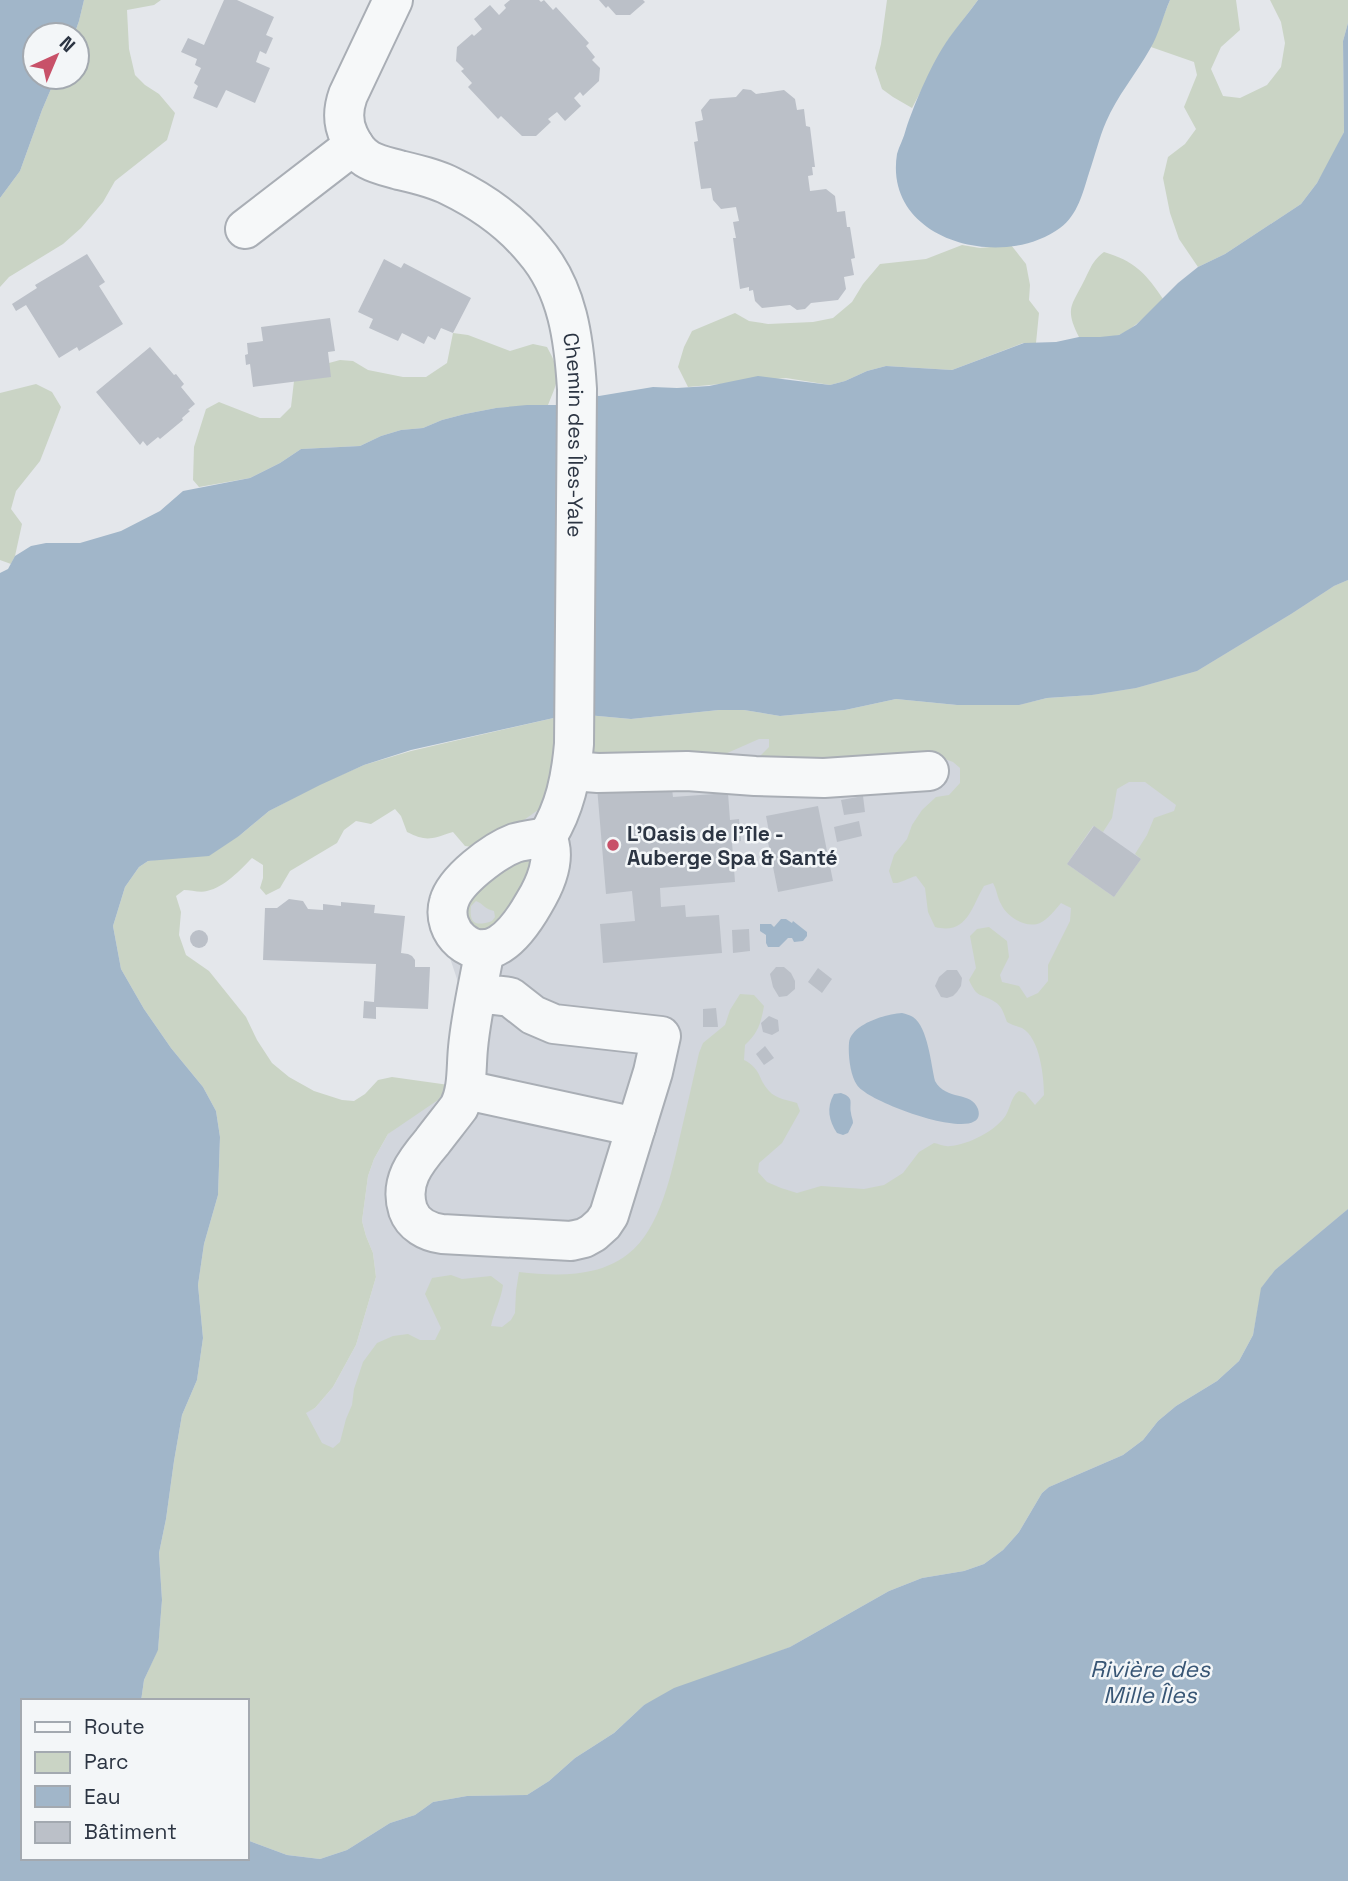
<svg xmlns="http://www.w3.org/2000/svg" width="1348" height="1881" viewBox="0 0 1348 1881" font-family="'Space Grotesk',sans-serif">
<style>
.built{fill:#d2d6dd}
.green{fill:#cad4c5;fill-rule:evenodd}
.water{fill:#a1b6c9}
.building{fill:#bbc0c8}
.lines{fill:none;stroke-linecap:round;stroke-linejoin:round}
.minor-casing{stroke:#a9aeb5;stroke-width:42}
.minor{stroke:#f6f8f9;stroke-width:38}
.poi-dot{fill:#c85169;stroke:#f3f6f8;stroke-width:2.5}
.labels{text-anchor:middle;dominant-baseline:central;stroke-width:5;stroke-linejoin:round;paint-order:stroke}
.street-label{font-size:21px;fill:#2c3543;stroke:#f3f6f8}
.poi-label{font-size:21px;font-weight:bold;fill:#2c3543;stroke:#f3f6f8;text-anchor:start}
.water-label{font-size:23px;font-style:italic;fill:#385675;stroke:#f3f6f8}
</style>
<rect width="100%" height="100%" fill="#e4e7eb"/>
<path class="built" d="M1348,580V1209L1049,1487L790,1647L247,1840V1701H141L290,1420L315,1408L333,1387L356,1345L376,1277L373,1253L366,1236L362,1221L368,1176L374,1159L388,1134L449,1085L461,991L446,946L559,754L1092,695Z"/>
<g class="green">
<path d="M84,0H161L154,5L127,10L129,49L135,75L145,85L159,94L175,113L167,140L115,181L103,202L81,228L63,244L9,277L0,287V198L20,171L42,110L56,77H77V35H74L79,21Z"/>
<path d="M887,0H978L948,40L912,108L893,97L882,89L875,68L881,44Z"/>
<path d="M1170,0H1236L1240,30L1221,47L1211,69L1223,96L1240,98L1267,85L1281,67L1285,43L1281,22L1270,0H1348V23L1343,41L1344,132L1330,161L1317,183L1301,204L1225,254L1198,267L1179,239L1170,213L1163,178L1168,157L1185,144L1196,129L1184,107L1197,75L1194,62L1151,47Z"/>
<path d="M962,245L980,248L1011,245L1026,264L1030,285L1029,300L1039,313L1036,343H1023L952,370L886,366L867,371L845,381L830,385L786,378L688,387L678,367L684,347L692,331L735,313L749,321L768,324L813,322L833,318L852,302L863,284L880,264L926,259Z"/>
<path d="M1104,252C1134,261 1146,273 1163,299C1150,311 1136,328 1119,335C1107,339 1092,337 1079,337C1064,307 1072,306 1085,279C1091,267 1093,260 1104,252Z"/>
<path d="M453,333L468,335L510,351L533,344L547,347C562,374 559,378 548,405L496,408L465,414L442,420L423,428L401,430L381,436L360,446L301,449L280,463L250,478L199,487L193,480L194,447L206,409L219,402L260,418H280L291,407L294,381L329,363L340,360L353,361L368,370L403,377H426L447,363Z"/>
<path d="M36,384L52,392L61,407L40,461L16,491L11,509L22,524L15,556L11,564L0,560V393Z"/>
<path d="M1348,580V1209L1275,1270L1262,1287L1253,1335L1239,1361L1217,1381L1176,1406L1158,1421L1143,1440L1123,1455L1049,1487L1042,1493L1019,1532L1003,1550L984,1564L964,1571L922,1578L889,1591L790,1647L644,1705L614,1733L575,1758L549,1781L527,1795L467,1796L433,1802L415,1815L390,1823L347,1850L320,1859L287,1855L247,1840V1701H141L144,1680L158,1649L162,1600L159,1553L166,1519L174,1461L182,1415L197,1380L203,1338L198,1285L204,1244L218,1195L220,1137L216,1111L203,1087L171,1048L144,1009L121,969L113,926L125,887L139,867L148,861L168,858L239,836L269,811L320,784L364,765L411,751L558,717L561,729L547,800L538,810L517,825L479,848L465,846L453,832C431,839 427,842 407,832L401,816L395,809L371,824L356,821L344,830L337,843L290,871L280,888L266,895L260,888L263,878V865L252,858C240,870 225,887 207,891C200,893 191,890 184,890L176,896L181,912L179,935L186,955L209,971L246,1017L257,1040L272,1063L289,1077L314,1091L342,1100L354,1101L365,1094L378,1080L392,1077L449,1085L438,1100L388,1134L374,1159L368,1176L362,1221L366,1236L373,1253L376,1277L356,1345L333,1387L315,1408L306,1413L322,1443L333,1448L340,1442L346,1419L352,1405L354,1389L363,1362L377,1343L393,1336L408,1334L420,1340H435L441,1328L425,1294L432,1278L451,1275L462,1279L491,1276L503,1285C501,1300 494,1312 491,1326L502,1327L511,1320L515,1313L516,1291L519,1272C555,1276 598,1278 628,1254C661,1229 672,1170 681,1132C687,1106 693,1080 699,1053L703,1043L725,1025L730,1010L740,994L754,995L764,1006C761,1023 758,1033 745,1045L744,1060C762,1069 758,1080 769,1091C776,1099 788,1100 797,1103L800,1111L782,1143L759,1163L758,1172L767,1182L781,1188L797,1193L821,1186L864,1189L884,1185L903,1173L919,1152L934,1143C939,1144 945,1147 950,1146C968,1145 997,1130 1006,1115C1011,1106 1011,1097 1019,1091L1025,1093L1035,1105L1044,1095C1044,1077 1040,1038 1022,1028C1017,1026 1012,1025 1007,1022C1004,1014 1002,1006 995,1002C980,992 978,1000 969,980L976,968L970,936L977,929L989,927L1007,941L1009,957L1000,975L1002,982L1019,986L1027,998L1038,993L1048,981V965L1070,921L1071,908L1061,903C1056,909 1047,920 1040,923C1026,929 1007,917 1001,904C997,897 997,890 993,883L984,886C971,908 967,935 935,927L928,912L925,888L916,876C908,878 900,884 893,883L889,871L894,855L907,839L912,825L922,810L936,797L949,795L960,783V768L953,762L937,756L879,764L758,758L769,747V739H759L716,758L595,754L589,750L587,715L631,719L719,710H744L780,716L845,710L896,699L957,705H1019L1047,698L1092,695L1136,688L1197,671L1291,614L1334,586ZM1129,782H1145L1176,805L1174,811L1154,818L1147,835L1135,854L1141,859L1114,897L1067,864L1093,826L1103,832L1112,818L1117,789Z"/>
<path d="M534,857L525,891L488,934L470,932L464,909L465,902L511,862ZM476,901C484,904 484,909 494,911L495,917L492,921C475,927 469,923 471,906Z"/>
</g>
<g class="water">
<path d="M0,0H84L79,21L74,35H35V77H56L42,110L20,171L0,198Z"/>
<path d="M978,0H1170C1163,16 1159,34 1150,49C1136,74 1117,96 1106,122C1099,138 1095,156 1089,173C1083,192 1078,215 1060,228C1002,271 883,241 897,154C899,146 904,138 906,129C915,102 932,62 949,38C958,25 969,13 978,0Z"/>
<path d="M1348,23V580L1334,586L1291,614L1197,671L1136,688L1092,695L1047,698L1019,705H957L896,699L845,710L780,716L744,710H719L631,719L587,715L558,717L411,750L364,765L320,785L269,811L239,836L209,856L148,861L139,867L125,887L113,926L121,969L144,1009L171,1048L203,1087L216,1111L220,1137L218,1195L204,1244L198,1285L203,1338L197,1380L182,1415L174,1461L166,1519L159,1553L162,1600L158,1650L144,1680L141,1701H23V1858H247V1840L287,1855L320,1859L347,1850L390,1823L415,1815L433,1802L467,1796L527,1795L549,1781L575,1758L614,1733L644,1705L674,1688L790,1647L889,1591L922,1578L964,1571L984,1564L1003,1550L1019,1532L1042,1493L1049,1487L1123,1455L1143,1440L1158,1421L1176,1406L1217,1381L1239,1361L1253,1335L1261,1288L1275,1270L1348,1209V1881H0V573L8,569L15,556L31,546L46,543H80L121,531L160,511L183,491L250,478L280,463L301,449L360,446L381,436L401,430L423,428L442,420L465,414L496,408L527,405H561L591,395L599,396L653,387L677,388L709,386L758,376L830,385L845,381L867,371L886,366L952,370L1024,343L1056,342L1079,337H1100L1119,335L1136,325L1178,283L1198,267L1225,254L1301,204L1317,183L1344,132L1343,41Z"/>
<path d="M781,919H786L792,923L793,921L807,932V936L803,941L794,942L792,938H788L779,947H768L766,943V935L760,931V924H771L774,927Z"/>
<path d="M902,1013C906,1014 910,1015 913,1017C928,1027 931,1065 935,1081C946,1101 972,1091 978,1109C990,1147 868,1103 857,1085C850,1075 848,1054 849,1043C851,1024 886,1014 902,1013Z"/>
<path d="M841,1093C855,1098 849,1102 851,1113C851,1116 853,1119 853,1123L848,1133L843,1135L837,1133C829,1121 826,1108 834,1094Z"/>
</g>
<g class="building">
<path d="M224,0H237L274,17L266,35L273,38L266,54L260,51L256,62L270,68L255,103L226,90L217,108L193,98L198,86L194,83L201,68L195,65L197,59L181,52L188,38L204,45Z"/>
<path d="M510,0H539L541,2L544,0L553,10L556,7L589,43L586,46L595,57L592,60L600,68L599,81L583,96L580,92L574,98L581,106L565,121L557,112L548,119L551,122L536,136H522L501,116L498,119L468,87L472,83L461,71L464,69L456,61L457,47L472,34L474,36L482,29L474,19L490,5L499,15L506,8L504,5Z"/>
<path d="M599,0H643L645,2L630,15H616L608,6L606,8Z"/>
<path d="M743,89L751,90L756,94L784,90L795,99L797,110L804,109L806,126L810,127L815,167H812L813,175L808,176L810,191L826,189L835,196L837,212L845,211L847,227H850L855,258L851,259L854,275L844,277L846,289L838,300L811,303L805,309L797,310L790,305L762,308L755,301L753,290L749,291V287L740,289L733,238H736L733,222L739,221L736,207L721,209L713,200L711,188L701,189L694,142L698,141L695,122L703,120L701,110L710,99L736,97Z"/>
<path d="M87,254L105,282L99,286L123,324L79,351L77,347L59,358L26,305L16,311L12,304L37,288L35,285Z"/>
<path d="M384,259L401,268L404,263L471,298L453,333L441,328L435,340L428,336L424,344L402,333L398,341L369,328L373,319L358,312Z"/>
<path d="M330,318L335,351L328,352L331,377L253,387L250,364L246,365L245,355L248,354L247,343L263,341L261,327Z"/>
<path d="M150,347L174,375L176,374L184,384L181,387L195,404L188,410L190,411L182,418L183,420L160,439L158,437L147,446L143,441L140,445L96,392Z"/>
<path d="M671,781L673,797L728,793L730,820L739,819L741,841L732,842L735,882L660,888L661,907L685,905L686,917L719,915L722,953L603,963L600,924L635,921L632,891L606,894L597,787Z"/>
<path d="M863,796L865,812L844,815L841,800Z"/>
<path d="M818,806L833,881L778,892L767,837H770L766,816Z"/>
<path d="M859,821L862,836L837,842L834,827Z"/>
<path d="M1094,826L1141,859L1114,897L1067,864Z"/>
<path d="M289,899L303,901L308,909L323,910V904L341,906V902L375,905L374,913L405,916L401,953L408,954L412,956L415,960V967H430L428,1009L376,1007V1019L363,1018L364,1001L374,1002L376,964L263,960L265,908H277Z"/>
<path d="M749,929L750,951L733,953L732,930Z"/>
<circle cx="199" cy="939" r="9"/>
<path d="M776,967H784L791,973L795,981V989L787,996L779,997L773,987L770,974Z"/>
<path d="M818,968L832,979L822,993L808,982Z"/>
<path d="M947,970H957L962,978L961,986L957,992L953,996L947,998L941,997L935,986L939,977Z"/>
<path d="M716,1008L718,1027H703V1009Z"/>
<path d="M769,1016L778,1020L779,1031L772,1035L763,1032L761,1023Z"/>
<path d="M765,1046L774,1058L764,1065L756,1054Z"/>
</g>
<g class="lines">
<defs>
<g id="minor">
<path id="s1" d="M393,0L348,95C343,109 342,122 349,136C353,145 360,155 369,160C378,165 389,167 399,170C416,174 434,178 450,186C481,201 512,223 534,250C568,289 574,340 577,389L574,744C571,778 565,808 547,837"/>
<path d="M245,229L354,145"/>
<path d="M572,771L598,773L687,771L755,776L824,778L929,771"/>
<path d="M547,837C557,858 545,885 534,903C526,917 514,935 500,944C473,962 440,932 449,902C455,880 494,851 515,843C525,840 536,839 547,837Z"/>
<path d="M477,993L510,997L533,1015L554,1024L661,1036L653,1072L609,1215L603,1224L593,1233L584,1238L571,1241L442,1234C427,1232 413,1224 408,1210C399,1182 415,1162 432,1142C441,1130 450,1119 459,1107C468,1089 466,1068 468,1048C471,1015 479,982 485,949"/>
<path d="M466,1090L636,1127"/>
</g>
</defs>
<use href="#minor" class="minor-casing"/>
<use href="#minor" class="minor"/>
</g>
<circle class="poi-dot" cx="613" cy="845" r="7"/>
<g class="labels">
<g class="street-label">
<text stroke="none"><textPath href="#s1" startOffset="565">Chemin des Îles-Yale</textPath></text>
</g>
<g class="poi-label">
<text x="627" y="833">L'Oasis de l'île -<tspan x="627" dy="24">Auberge Spa &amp; Santé</tspan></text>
</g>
<g class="water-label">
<text x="1150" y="1669">Rivière des<tspan x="1150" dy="26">Mille Îles</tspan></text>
</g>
</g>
<rect x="21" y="1699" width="228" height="161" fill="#f3f6f8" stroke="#a3a9b0" stroke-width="2"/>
<rect x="35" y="1722" width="35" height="10" fill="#f6f8f9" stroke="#a3a9b0" stroke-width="2"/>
<text x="84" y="1734" font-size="21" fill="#2c3543">Route</text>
<rect x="35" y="1752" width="35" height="21" fill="#cad4c5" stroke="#a3a9b0" stroke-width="2"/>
<text x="84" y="1769" font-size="21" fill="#2c3543">Parc</text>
<rect x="35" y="1786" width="35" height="21" fill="#a1b6c9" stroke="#a3a9b0" stroke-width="2"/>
<text x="84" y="1804" font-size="21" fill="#2c3543">Eau</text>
<rect x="35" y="1822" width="35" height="21" fill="#bbc0c8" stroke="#a3a9b0" stroke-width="2"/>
<text x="84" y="1839" font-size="21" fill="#2c3543">Bâtiment</text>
<g transform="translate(56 56) rotate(44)"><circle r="33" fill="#f3f6f8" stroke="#a3a9b0" stroke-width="2"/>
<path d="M0-5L12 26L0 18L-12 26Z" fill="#c85169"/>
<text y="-10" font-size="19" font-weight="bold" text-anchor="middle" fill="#2c3543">N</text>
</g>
</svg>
